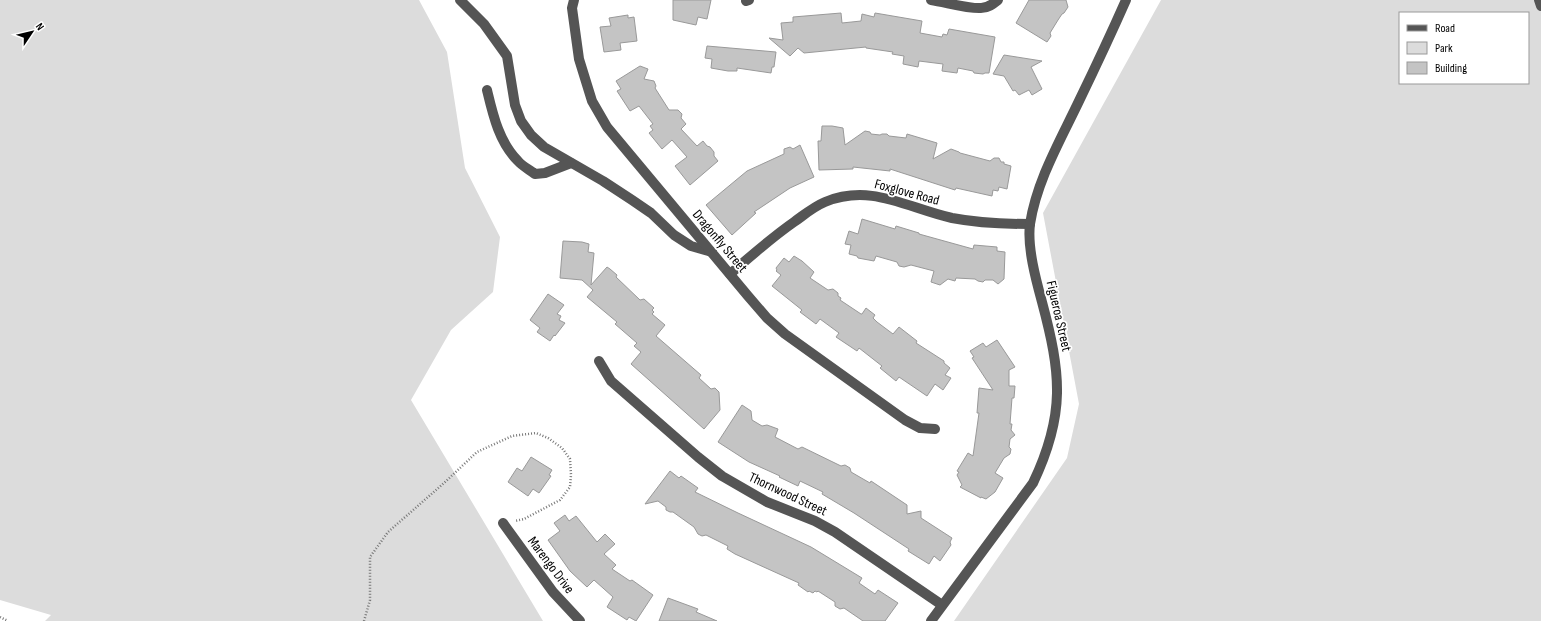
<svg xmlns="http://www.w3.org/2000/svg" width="1541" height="621" viewBox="0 0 1541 621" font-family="'Sofia Sans Condensed',sans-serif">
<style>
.green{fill:#dcdcdc;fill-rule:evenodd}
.building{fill:#c4c4c4;stroke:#999}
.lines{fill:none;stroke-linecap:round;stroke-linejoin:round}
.path{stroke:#777;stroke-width:2.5;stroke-dasharray:1 2;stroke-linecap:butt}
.minor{stroke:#555;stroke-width:10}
.labels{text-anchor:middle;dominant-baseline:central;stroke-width:3.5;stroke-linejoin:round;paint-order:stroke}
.street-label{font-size:14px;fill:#000;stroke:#fff}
</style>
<rect width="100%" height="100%" fill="#fff"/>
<g class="green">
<path d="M0,0H419L447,52L465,168L500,237L493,292L451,330L411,400L543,621H45L51,615L0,600Z"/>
<path d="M1161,0H1541V621H954L1067,458L1079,404L1043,213ZM1400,13H1528V83H1400Z"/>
</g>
<g class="building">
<path d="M673,0H711L707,19L698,17L696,25L673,20Z"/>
<path d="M1029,0H1066L1068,7L1064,13L1062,14L1058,20L1050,33L1051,36L1047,42L1016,23Z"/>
<path d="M841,13L842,23L861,21L862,14L874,17L875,13L922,21L920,33L942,37L943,34L947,35L949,29L995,37L989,73H985L983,74L974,73L973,71L958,68L957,73L942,71L943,64L919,61L918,67L903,64L904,56L892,54L893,52L866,48V47L804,53L798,48L790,56L769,38L783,40L781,23L793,22V17Z"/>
<path d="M628,15V18L634,17L637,41L620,43L621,50L604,52L600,27L611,26L609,18Z"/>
<path d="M707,46L776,52L774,67H772L771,73L737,68V71H728L711,68L712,59L705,58Z"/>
<path d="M1004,55L1042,61L1031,67L1042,89L1032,95L1029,90L1019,95L1015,90L1013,91L1004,76L993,74Z"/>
<path d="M640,66L648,69L644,79L654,81L656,86L655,88L669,110H678L682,114L681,118L686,124L681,129L697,146L703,141L707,146L710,147L714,152V156L718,161L690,185L675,166L687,157L672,140L662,149L649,133L653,130L650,126L653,124L639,106L630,111L617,91L621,89L616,81Z"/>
<path d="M822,126H832L843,128L845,145L865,131L870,132L871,134L880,135L882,134H887L889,136L906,138L907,134L937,143L933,159L951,149L959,152L960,153L990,161L994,158H999L1001,162H1004V164L1011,166L1007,189L999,187L998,191L993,190L992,196L956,188L955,190L890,169V171L853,167V169L819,170L818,141H821Z"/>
<path d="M800,145L814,177L790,188L754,212L756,213L732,235L706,205L747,171L784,154V149L790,147L793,149Z"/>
<path d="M862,219L895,229L896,226L919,233V234L973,249L974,245L997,247V251L1005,252L1004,279L998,284L993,280H985L983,282L978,281L975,279L956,278L955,281L948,279L940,285L931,282L934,271L911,265L904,267L899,266L897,262L876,256L874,261L858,258L857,256L849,254L851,245L845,244L849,231L858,234Z"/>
<path d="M563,241L582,242L589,244L588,252L594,253L591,285L607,267L610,269L617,275L616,277L640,300L644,299L654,308L652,310L654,312L652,314L665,325L656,336L701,375L699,378L711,389L715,388L719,392L720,410L704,429L631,364L641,352L634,346L637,343L615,324L617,322L587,297L593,290L582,280L560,278Z"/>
<path d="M794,256L802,261L814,272L810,278L828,290L833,289L838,293V296L841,298L840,300L861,314H862L866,308L875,315L873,318L877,322L893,334L899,327L917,341L916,343L944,361V363L950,368L945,375L951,378L943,390L935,384L927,396L899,377L896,381L880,368L882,366L859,348L857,351L836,337L839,333L820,319L816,324L800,312L802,310L772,286L781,275L776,271L777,270L776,268L784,258L789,262Z"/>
<path d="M548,294L564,305L557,314L561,316L559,320L565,323L555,336L554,335L550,341L537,332L540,328L530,320Z"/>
<path d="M997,340L1015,367L1009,370V386H1015L1014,398H1012L1010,424H1012L1011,430L1015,435L1010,439L1009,447L1011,449L1010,454L1004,458L995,473L1003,478L995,492L986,499L981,497V498L960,487L962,485L957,475L959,472L957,471L968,453L973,456L979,413H977L979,388L993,390L972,358L974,357L970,351L983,343L986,347Z"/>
<path d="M742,405L751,411L752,420L762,426L767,425L778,429L775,437L798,449L802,447L841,466L845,465L850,468L851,472L870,483L871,481L907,505V514L921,511V518L952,538L950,542L951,545L940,561L934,556L929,564L908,551L909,549L854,513L822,494L823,492L800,481L798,486L779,477L780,476L749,462L718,442Z"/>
<path d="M531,457L552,470L549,475L551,476L539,493L533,489L528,496L508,482L517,468L522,471Z"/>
<path d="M670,471L679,478L681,476L698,488L695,492L738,513L811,547L862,578L859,583L875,594L878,590L898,603L885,621H863L844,608L840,609L835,606V602L818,591L817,592L815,591L813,593L809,591L808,592L798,585L799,583L735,554L727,549L728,546L706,535L702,536L698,534L694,527L673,512H670L666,510V507L658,501L645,504Z"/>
<path d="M565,515L569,521L576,516L597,542L605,534L615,544L604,554L616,565L612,569L630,581L632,580L653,595L636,621L629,617L627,620L607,607L613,597L594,580L587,587L570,571L548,540L560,531L554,523Z"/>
<path d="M668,598L698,609L696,612L717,621H659Z"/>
</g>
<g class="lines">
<g class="path">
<path d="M0,617L8,621"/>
<path d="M364,621L370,600V557L388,532L444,483L477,452L512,436L536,433L548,438L562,448L570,459L571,475L570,487L560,500L524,519L515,521"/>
</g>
<g class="minor">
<path d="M460,0L484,24L507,56L515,105L521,121L531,135L544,147L603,181L632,200L651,213L674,235L691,246L712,252"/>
<path d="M574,0L572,8L579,59L592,101L607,127L748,296L767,318L785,334L905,420L920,428L935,429"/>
<path d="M931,0C945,2 968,9 981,8C988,8 993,4 998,0"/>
<path d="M1539,0L1541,6"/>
<path d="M746,1L749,0"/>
<path d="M487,90C493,115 499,142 518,161C522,166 530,170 535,174L545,173L571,163"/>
<path d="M730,274C751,256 771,238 794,222C804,215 813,207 825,202C871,183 907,208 952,218C978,223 1004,224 1030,224"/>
<path d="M599,361L611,381L698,457L722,476L767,502L815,521L835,532L942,605"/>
<path d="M503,523L553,592L580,621"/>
<path d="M931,621L1033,483C1066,414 1061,373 1042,302C1036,280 1027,247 1030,224C1037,180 1060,141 1079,101C1095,68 1111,34 1126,0"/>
</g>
</g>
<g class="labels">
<g class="street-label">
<text transform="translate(907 192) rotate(15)">Foxglove Road</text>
<text transform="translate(720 241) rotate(50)">Dragonfly Street</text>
<text transform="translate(1059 316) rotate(77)">Figueroa Street</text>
<text transform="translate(788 494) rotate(25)">Thornwood Street</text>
<text transform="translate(551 565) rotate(53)">Marengo Drive</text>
</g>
</g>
<rect x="1399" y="12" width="130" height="72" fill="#ffffff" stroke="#999999"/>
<rect x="1407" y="25" width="20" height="6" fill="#555555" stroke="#999999"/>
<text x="1435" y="32" font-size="12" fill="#000000">Road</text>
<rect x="1407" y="42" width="20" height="12" fill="#dcdcdc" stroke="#999999"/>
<text x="1435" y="52" font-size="12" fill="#000000">Park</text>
<rect x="1407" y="62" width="20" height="12" fill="#c4c4c4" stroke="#999999"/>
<text x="1435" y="72" font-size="12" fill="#000000">Building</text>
<g transform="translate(32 32) rotate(55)" stroke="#ffffff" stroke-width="3" paint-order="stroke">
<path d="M0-3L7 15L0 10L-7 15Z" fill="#000000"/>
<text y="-6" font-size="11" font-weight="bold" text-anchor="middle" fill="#000000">N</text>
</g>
</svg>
